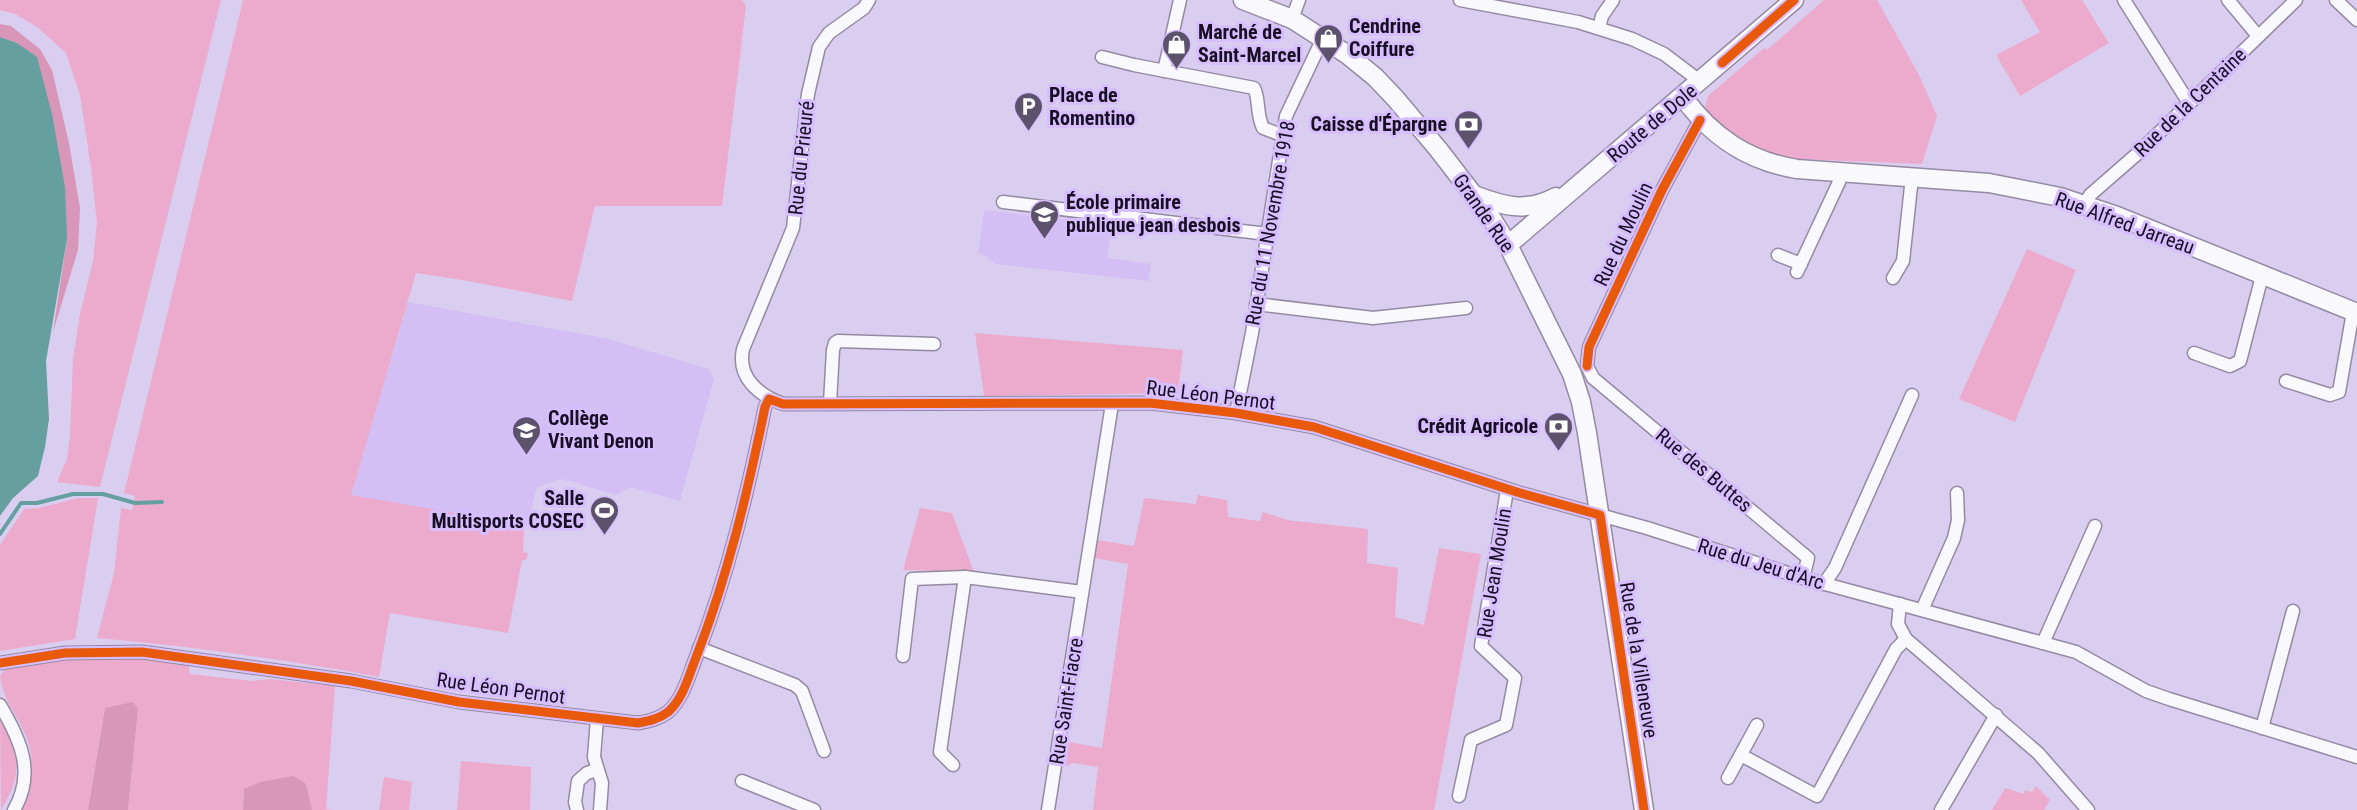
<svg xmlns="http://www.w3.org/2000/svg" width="2357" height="810" viewBox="0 0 2357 810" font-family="'Roboto Condensed',sans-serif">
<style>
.built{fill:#d3bff4}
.green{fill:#ecabcc}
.forest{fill:#d896b8}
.water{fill:#669fa0}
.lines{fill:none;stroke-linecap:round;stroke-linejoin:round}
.stream{stroke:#669fa0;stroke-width:4}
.street-casing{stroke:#948aa3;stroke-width:15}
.secondary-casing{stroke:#948aa3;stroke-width:21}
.street{stroke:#f9f8fd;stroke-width:12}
.secondary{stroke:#f9f8fd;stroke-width:18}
.cycleway-casing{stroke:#d7bfff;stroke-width:13}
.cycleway{stroke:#e8590c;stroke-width:9}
.labels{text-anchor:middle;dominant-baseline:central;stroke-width:6;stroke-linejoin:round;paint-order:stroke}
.poi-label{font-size:20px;font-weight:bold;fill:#180f25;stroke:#d7bfff;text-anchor:start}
.street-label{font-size:20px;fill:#180f25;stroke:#d7bfff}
</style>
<rect width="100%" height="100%" fill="#dacef0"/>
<g class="built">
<path d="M984,210L1112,225L1107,258L1151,264L1148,281L996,264L985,255L978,254Z"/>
<path d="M408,302L609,339L709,369L714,379L680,501L630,487L616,495L562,479L537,487L527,526L350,495Z"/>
</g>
<g class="green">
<path d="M0,0H221L100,487L57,482L67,459L70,436L73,359L80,314L93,261L97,223L91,168L80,95L66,53L37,27L15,14L0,10Z"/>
<path d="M243,0H742L746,6L722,206H595L572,301L468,281L416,273L351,495L524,525L523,552L528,553L526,560H522L508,633L390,613L379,677C286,660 191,646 97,638L114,573L121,508L132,510L135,496L124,493Z"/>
<path d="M1824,0H1877L1919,75L1937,116L1922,164L1798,159C1761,153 1729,141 1704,112L1708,96L1764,48L1767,50Z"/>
<path d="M2021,0H2082L2109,43L2020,96L1996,55L2040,32Z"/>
<path d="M2027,249L2076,270L2015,422L1959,399Z"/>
<path d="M975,333L1183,350L1178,393L984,396Z"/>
<path d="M1198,495L1227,500L1228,517L1260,521L1263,512L1287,520L1368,529L1367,563L1398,568L1395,617L1424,625L1439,548L1481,554L1434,810H1093L1098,767L1073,763L1066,766L1069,742L1102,748L1128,564L1094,558L1098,540L1134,546L1144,498L1196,504Z"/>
<path d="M78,498H98L75,639L0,651V545L24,509L39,508Z"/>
<path d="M920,508L952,513L974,572L903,570Z"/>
<path d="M130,657L188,665L190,674L252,681L271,679L335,686L326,809L333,810H312L306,784L244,789L243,810H128L138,709L105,708L88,810H22C32,787 36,760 26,736C17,714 3,701 0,676L5,669L25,664L91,658Z"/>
<path d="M0,712C17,753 26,769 1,810Z"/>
<path d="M461,761L531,767L530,810H457Z"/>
<path d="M384,777L412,782L409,810H379Z"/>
<path d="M2036,786L2050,800L2044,810H1992L2005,788L2024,794L2025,790L2032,792Z"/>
</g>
<g class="forest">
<path d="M0,24L11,26L40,49L52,70L69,143L80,208L78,250L53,332L67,239L17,43L0,37Z"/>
<path d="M133,702L138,709L128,810H88L105,708Z"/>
<path d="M293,776L306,784L312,810H243L244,789L260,782Z"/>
</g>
<path class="water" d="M0,37L17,43L37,57L52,114L65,187L67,239L46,361L49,419L45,447L38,476L13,498L0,516Z"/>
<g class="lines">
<path class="stream" d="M0,534L21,503H37L73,494H103L135,503L162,502"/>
<defs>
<g id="street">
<path d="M869,0L864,8L829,33L819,47L808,94L793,228L743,349C737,377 758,395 783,404L1150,403L1236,413L1314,427L1520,493L1647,528L1803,578L2076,652L2146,691L2169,699L2357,757"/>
<path d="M1460,0L1578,22L1632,39L1664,54L1701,82"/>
<path d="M2124,0L2189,103"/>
<path d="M2228,0L2258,36"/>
<path d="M2336,0L2357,20"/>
<path d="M1292,19L1299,0"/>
<path d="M1599,28L1602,16L1613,0"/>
<path d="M1102,57L1134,65L1254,88C1260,100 1256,114 1263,128L1284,136"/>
<path d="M1164,71L1180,0"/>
<path d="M1700,120L1662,190L1589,347L1587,366L1593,378L1808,558L1803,578"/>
<path d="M1003,202L1267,234"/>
<path d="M2084,205L2090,195L2137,154L2296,0"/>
<path d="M1778,255L1801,264"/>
<path d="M1797,272L1839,182L1841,172"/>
<path d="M1893,278L1903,261L1912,177"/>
<path d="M1256,304L1373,318L1466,308"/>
<path d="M2194,353L2230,366L2240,361L2262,276"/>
<path d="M2286,381L2330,395L2339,392L2353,312"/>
<path d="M830,403L833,350L835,343L838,341L934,344"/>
<path d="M1236,413L1252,333L1286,116L1323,38"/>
<path d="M1824,584L1835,568L1912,395"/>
<path d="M1900,604L1898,624L1906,639L2038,753L2088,810"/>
<path d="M1922,610L1954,538L1958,520L1957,493"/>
<path d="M2043,643L2095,526"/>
<path d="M699,648L795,685L802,691L824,751"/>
<path d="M903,656L912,579L965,577L1082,592"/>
<path d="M0,663L65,653L142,652L351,681L459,702L638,723C649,721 659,719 668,712C684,698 689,674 697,655C728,575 748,491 765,407L769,399"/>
<path d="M0,705C20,739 36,772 14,810"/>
<path d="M597,719L594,757L602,783L600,810"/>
<path d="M2262,728L2293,611"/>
<path d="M1741,755L1817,796L1896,649L1906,639"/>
<path d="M953,765L940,752L965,577"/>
<path d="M1728,778L1757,725"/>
<path d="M742,781L814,810"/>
<path d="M1459,796L1471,740L1506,725L1515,678L1481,646L1507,490"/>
<path d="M577,810L575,802L578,781L587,773L597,770"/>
<path d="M1048,810L1112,404"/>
<path d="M1941,810L1996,715"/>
</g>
<g id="secondary">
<path d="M1243,0L1292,19L1348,55L1375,77L1395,98L1438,149L1492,219L1508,245L1572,374L1581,402L1587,433L1644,810"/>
<path d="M1683,97C1712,137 1748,161 1797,169L1989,183L2060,197L2117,216L2357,313"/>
<path d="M1474,195C1503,206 1526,213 1556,197"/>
<path d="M1508,245L1794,0"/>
</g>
</defs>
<use href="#street" class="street-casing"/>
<use href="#secondary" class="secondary-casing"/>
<use href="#street" class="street"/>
<use href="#secondary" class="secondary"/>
<defs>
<g id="cycleway">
<path d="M1722,63L1794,0"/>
<path d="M1587,366L1589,347L1662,190L1700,120"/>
<path d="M0,663L65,653L142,652L351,681L459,702L638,723C649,721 659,719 668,712C684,698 689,674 697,655C728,575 748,491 765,407L769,399L783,404L1150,403L1236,413L1314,427L1520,493L1600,515L1644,810"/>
</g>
</defs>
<use href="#cycleway" class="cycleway-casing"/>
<use href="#cycleway" class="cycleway"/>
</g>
<defs>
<symbol id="shop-pin" viewBox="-11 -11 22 30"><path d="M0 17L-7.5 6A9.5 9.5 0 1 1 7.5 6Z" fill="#5c526c" stroke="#d7bfff"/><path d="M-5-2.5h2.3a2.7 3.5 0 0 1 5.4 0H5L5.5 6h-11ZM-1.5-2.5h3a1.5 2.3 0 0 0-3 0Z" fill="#fff"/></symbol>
<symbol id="parking-pin" viewBox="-11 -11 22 30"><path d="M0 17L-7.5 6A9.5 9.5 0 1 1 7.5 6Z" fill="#5c526c" stroke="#d7bfff"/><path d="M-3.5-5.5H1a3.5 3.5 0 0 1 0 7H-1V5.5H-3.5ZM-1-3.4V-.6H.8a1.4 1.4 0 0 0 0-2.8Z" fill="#fff"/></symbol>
<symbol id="bank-pin" viewBox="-11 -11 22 30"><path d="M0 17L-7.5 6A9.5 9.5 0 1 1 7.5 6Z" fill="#5c526c" stroke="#d7bfff"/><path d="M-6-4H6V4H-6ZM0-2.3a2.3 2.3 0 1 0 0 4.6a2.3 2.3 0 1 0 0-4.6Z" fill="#fff"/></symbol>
<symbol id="school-pin" viewBox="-11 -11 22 30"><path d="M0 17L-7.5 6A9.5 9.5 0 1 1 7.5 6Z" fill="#5c526c" stroke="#d7bfff"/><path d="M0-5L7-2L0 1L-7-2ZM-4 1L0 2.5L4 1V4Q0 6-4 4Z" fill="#fff"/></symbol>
<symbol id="stadium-pin" viewBox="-11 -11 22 30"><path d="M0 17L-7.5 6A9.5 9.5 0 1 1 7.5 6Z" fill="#5c526c" stroke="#d7bfff"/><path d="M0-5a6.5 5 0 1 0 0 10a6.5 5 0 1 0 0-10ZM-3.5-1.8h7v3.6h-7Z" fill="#fff"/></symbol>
</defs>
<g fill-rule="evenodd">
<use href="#shop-pin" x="1312" y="22" width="33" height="45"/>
<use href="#shop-pin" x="1160" y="28" width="33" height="45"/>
<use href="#parking-pin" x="1012" y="90" width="33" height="45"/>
<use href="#bank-pin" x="1452" y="108" width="33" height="45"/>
<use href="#school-pin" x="1028" y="198" width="33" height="45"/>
<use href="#bank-pin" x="1542" y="410" width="33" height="45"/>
<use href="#school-pin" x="510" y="414" width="33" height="45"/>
<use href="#stadium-pin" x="588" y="494" width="33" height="45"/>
</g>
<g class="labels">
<g class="poi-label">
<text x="1349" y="26">Cendrine<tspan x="1349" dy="23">Coiffure</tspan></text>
<text x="1198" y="32">Marché de<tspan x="1198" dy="23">Saint-Marcel</tspan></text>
<text x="1049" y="95">Place de<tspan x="1049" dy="23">Romentino</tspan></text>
<text x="1447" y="124" text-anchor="end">Caisse d'Épargne</text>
<text x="1066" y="202">École primaire<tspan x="1066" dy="23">publique jean desbois</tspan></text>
<text x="548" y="418">Collège<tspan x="548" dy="23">Vivant Denon</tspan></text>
<text x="1538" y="426" text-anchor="end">Crédit Agricole</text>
<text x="584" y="498" text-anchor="end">Salle<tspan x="584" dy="23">Multisports COSEC</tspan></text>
</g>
<g class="street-label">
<text transform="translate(2190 102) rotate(-44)">Rue de la Centaine</text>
<text transform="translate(1652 123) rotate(-40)">Route de Dole</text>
<text transform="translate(801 158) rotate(-84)">Rue du Prieuré</text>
<text transform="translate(1484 213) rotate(55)">Grande Rue</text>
<text transform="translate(1270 223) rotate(-80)">Rue du 11 Novembre 1918</text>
<text transform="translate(2125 223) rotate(20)">Rue Alfred Jarreau</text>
<text transform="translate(1623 234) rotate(-65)">Rue du Moulin</text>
<text transform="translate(1211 395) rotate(7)">Rue Léon Pernot</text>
<text transform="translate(1704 470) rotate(40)">Rue des Buttes</text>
<text transform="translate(1761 564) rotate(17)">Rue du Jeu d'Arc</text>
<text transform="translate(1494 573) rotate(-81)">Rue Jean Moulin</text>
<text transform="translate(1639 660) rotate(81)">Rue de la Villeneuve</text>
<text transform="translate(501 688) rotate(8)">Rue Léon Pernot</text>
<text transform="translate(1066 701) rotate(-81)">Rue Saint-Fiacre</text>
</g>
</g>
</svg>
